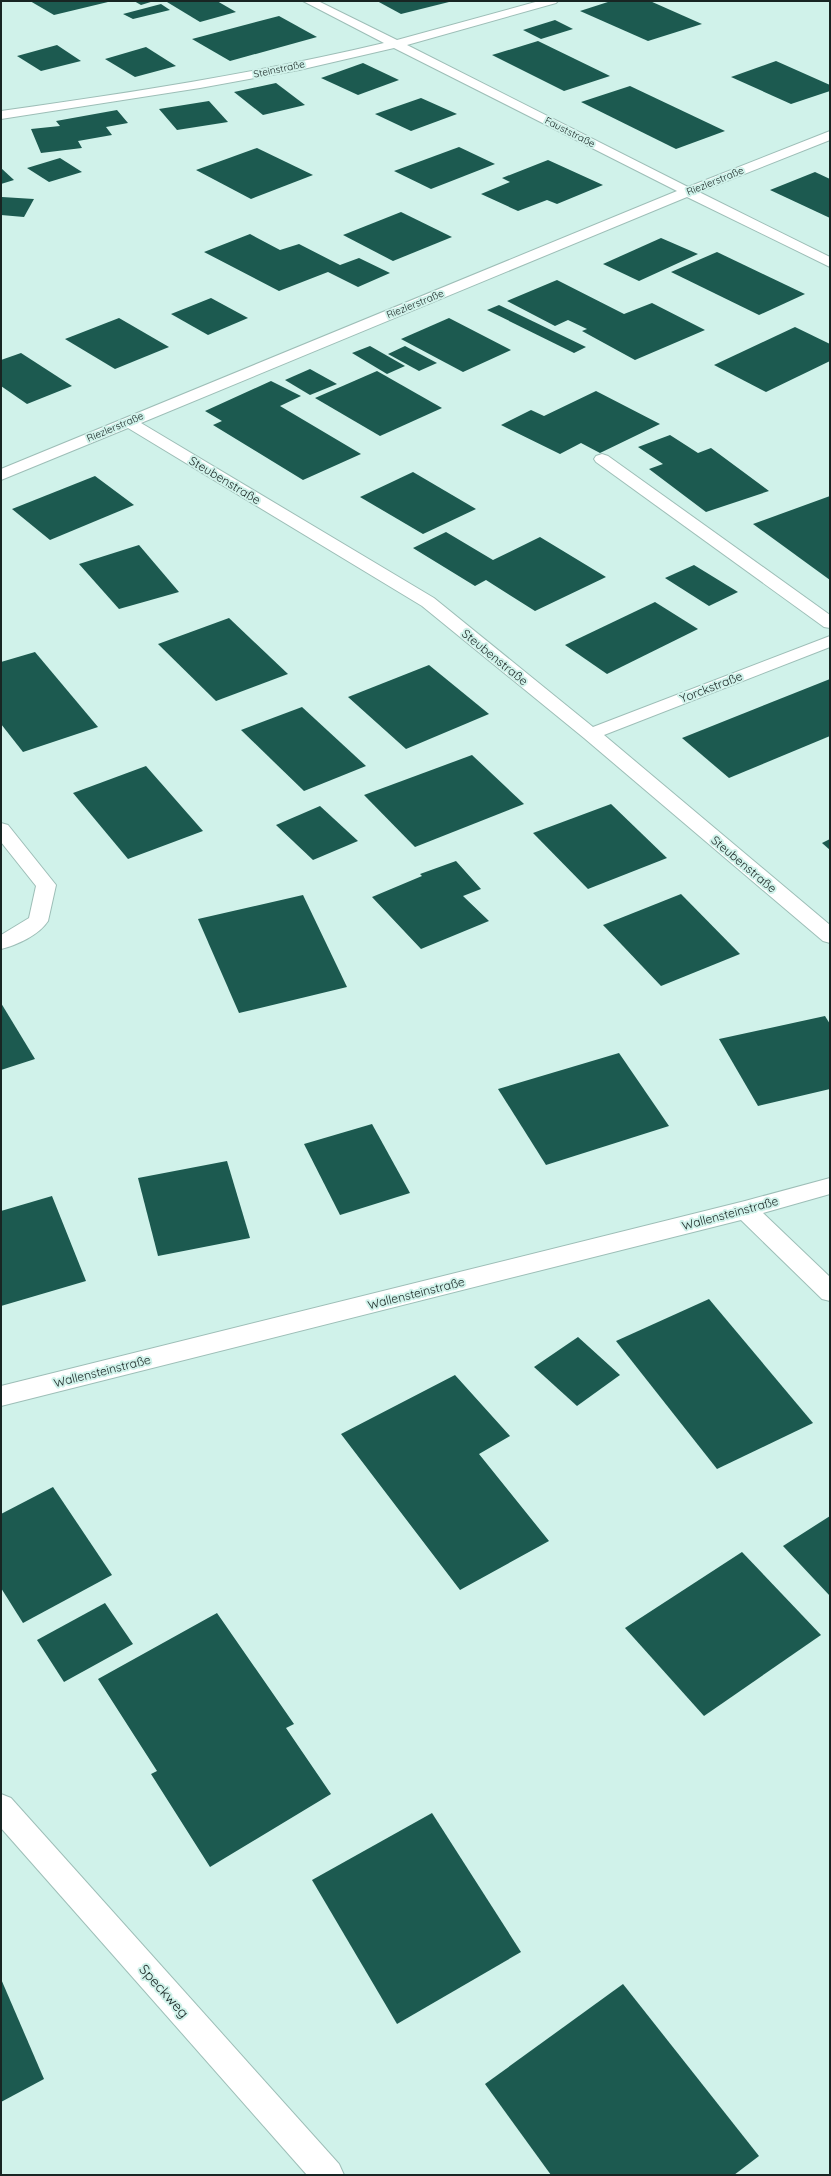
<svg xmlns="http://www.w3.org/2000/svg" width="831" height="2176" viewBox="0 0 831 2176" font-family="Quicksand,sans-serif">
<style>
.building{fill:#1c5a50}
.lines{fill:none;stroke-linecap:round;stroke-linejoin:round}
.service-casing{stroke:#9dbeb7;stroke-width:2}
.minor-casing{stroke:#9dbeb7;stroke-width:2}
.service{fill:#fff;fill-rule:evenodd}
.minor{fill:#fff;fill-rule:evenodd}
.labels{text-anchor:middle;dominant-baseline:central;stroke-width:4;stroke-linejoin:round;paint-order:stroke}
.far-street-label{font-size:10px;fill:#182523;stroke:#d0f2ea}
.street-label{font-size:12px;fill:#182523;stroke:#d0f2ea}
.near-street-label{font-size:14px;fill:#182523;stroke:#d0f2ea}
</style>
<rect width="100%" height="100%" fill="#d0f2ea"/>
<g class="building">
<path d="M30,1H108V2L54,15Z"/>
<path d="M134,1H154L141,5Z"/>
<path d="M173,1H217L236,12L200,22L167,2Z"/>
<path d="M377,1H453L401,14Z"/>
<path d="M611,1H650L702,24L648,41L580,11Z"/>
<path d="M161,4L170,10L133,19L123,14Z"/>
<path d="M279,16L317,37L230,61L192,39Z"/>
<path d="M555,20L573,29L541,39L523,30Z"/>
<path d="M538,41L610,76L564,91L492,55Z"/>
<path d="M57,45L81,61L41,71L17,56Z"/>
<path d="M146,47L176,66L135,77L105,59Z"/>
<path d="M776,61L830,85V91L791,104L731,77Z"/>
<path d="M363,63L399,80L358,95L321,78Z"/>
<path d="M276,83L305,105L263,115L234,92Z"/>
<path d="M630,86L725,131L676,149L581,102Z"/>
<path d="M421,98L457,114L411,131L375,114Z"/>
<path d="M209,101L228,122L177,130L159,109Z"/>
<path d="M117,110L128,123L106,127L112,135L78,141L82,148L41,153L31,129L60,126L56,121Z"/>
<path d="M459,147L495,164L431,189L394,171Z"/>
<path d="M257,148L313,175L251,199L196,170Z"/>
<path d="M60,158L82,172L49,182L27,168Z"/>
<path d="M548,160L603,185L557,204L547,200L518,211L481,194L510,182L502,178Z"/>
<path d="M1,168L14,180L1,184Z"/>
<path d="M815,172L830,179V218L770,190Z"/>
<path d="M2,197L34,199L24,217L1,215Z"/>
<path d="M401,212L452,237L393,261L343,235Z"/>
<path d="M250,234L280,250L299,244L340,265L359,258L390,273L358,287L328,272L279,291L204,252Z"/>
<path d="M661,238L698,254L639,281L603,264Z"/>
<path d="M717,252L805,294L759,315L671,272Z"/>
<path d="M557,280L624,314L652,303L705,330L635,360L582,331L587,329L568,320L555,326L507,301Z"/>
<path d="M211,298L248,318L208,335L171,314Z"/>
<path d="M499,305L586,347L574,353L487,310Z"/>
<path d="M119,318L169,347L115,369L65,339Z"/>
<path d="M449,318L511,350L463,372L401,339Z"/>
<path d="M795,327L830,344V361L766,392L714,365Z"/>
<path d="M370,346L405,366L387,374L352,353Z"/>
<path d="M405,346L437,363L419,371L388,354Z"/>
<path d="M21,353L72,386L27,404L1,386V360Z"/>
<path d="M310,369L337,384L310,395L285,380Z"/>
<path d="M377,371L442,408L380,436L315,398Z"/>
<path d="M271,381L301,396L280,406L361,454L303,480L213,425L222,421L205,411Z"/>
<path d="M596,391L660,424L600,453L581,443L560,454L501,425L531,410L544,416Z"/>
<path d="M670,435L698,453L711,448L769,491L706,512L649,469L663,464L638,447Z"/>
<path d="M413,472L476,509L423,534L360,497Z"/>
<path d="M95,476L134,505L50,540L12,509Z"/>
<path d="M830,496V580L753,524Z"/>
<path d="M446,532L493,560L540,537L606,577L535,611L486,580L475,586L413,548Z"/>
<path d="M139,545L179,592L119,609L79,564Z"/>
<path d="M694,565L738,592L709,606L665,578Z"/>
<path d="M655,602L698,629L607,674L565,645Z"/>
<path d="M229,618L288,674L216,701L158,644Z"/>
<path d="M35,652L98,727L23,752L1,724V662Z"/>
<path d="M429,665L489,714L406,749L348,697Z"/>
<path d="M830,679V736L729,778L682,738Z"/>
<path d="M302,707L366,766L304,791L241,730Z"/>
<path d="M472,755L524,804L415,847L364,795Z"/>
<path d="M146,766L203,831L128,859L73,793Z"/>
<path d="M611,804L667,858L588,889L533,833Z"/>
<path d="M320,806L358,841L313,860L276,825Z"/>
<path d="M830,839V850L822,843Z"/>
<path d="M456,861L481,889L463,896L489,921L421,949L372,897L422,876L420,874Z"/>
<path d="M681,894L740,954L661,986L603,925Z"/>
<path d="M303,895L347,987L239,1013L198,919Z"/>
<path d="M1,1003L35,1059L1,1070Z"/>
<path d="M825,1016L830,1024V1089L758,1106L719,1039Z"/>
<path d="M619,1053L669,1126L546,1165L498,1089Z"/>
<path d="M372,1124L410,1193L340,1215L304,1144Z"/>
<path d="M227,1161L250,1238L158,1256L138,1178Z"/>
<path d="M52,1196L86,1281L1,1306V1211Z"/>
<path d="M709,1299L813,1423L717,1469L616,1341Z"/>
<path d="M578,1337L620,1375L577,1406L534,1367Z"/>
<path d="M455,1375L510,1436L479,1454L549,1541L460,1590L341,1434Z"/>
<path d="M53,1487L112,1575L23,1623L1,1588V1514Z"/>
<path d="M830,1516V1596L783,1546Z"/>
<path d="M742,1552L821,1635L704,1716L625,1628Z"/>
<path d="M105,1603L133,1644L64,1682L37,1640Z"/>
<path d="M217,1613L294,1724L286,1728L331,1794L210,1867L151,1774L157,1771L98,1679Z"/>
<path d="M432,1813L521,1952L397,2024L312,1880Z"/>
<path d="M1,1979L44,2079L1,2102Z"/>
<path d="M623,1984L759,2156L734,2175H551L485,2084Z"/>
</g>
<g class="lines">
<defs>
<path id="service" d="M602,454L608,456L830,615V628L824,627L596,462L594,459L596,456Z"/>
<g id="minor">
<path d="M303,1H318L397,40L539,1H558L556,3L407,45L688,187L830,131V140L699,192L830,257V267L687,197L141,423L434,598L593,727L830,636V647L604,735L830,925V943L823,941L584,738L422,606L128,428L1,480V469L677,191L394,48L299,70L200,88L1,119V111C130,93 258,73 384,43Z"/>
<path d="M1,823L8,825L56,885L48,921C39,935 17,945 1,949V935L29,918L36,886L1,842Z"/>
<path d="M830,1178V1194L763,1213L830,1277V1301L822,1299L741,1220L1,1406V1386L745,1201Z"/>
<path d="M1,1794L11,1798L339,2164L344,2175H307L1,1828Z"/>
</g>
</defs>
<use href="#service" class="service-casing"/>
<use href="#minor" class="minor-casing"/>
<use href="#service" class="service"/>
<use href="#minor" class="minor"/>
</g>
<g class="labels">
<g class="far-street-label">
<text transform="translate(279 69) rotate(-12)">Steinstraße</text>
<text transform="translate(570 132) rotate(27)">Fauststraße</text>
<text transform="translate(715 181) rotate(-22)">Riezlerstraße</text>
<text transform="translate(415 304) rotate(-22)">Riezlerstraße</text>
<text transform="translate(115 427) rotate(-23)">Riezlerstraße</text>
</g>
<g class="street-label">
<text transform="translate(225 480) rotate(31)">Steubenstraße</text>
<text transform="translate(495 657) rotate(39)">Steubenstraße</text>
<text transform="translate(711 687) rotate(-21)">Yorckstraße</text>
<text transform="translate(744 864) rotate(40)">Steubenstraße</text>
<text transform="translate(730 1213) rotate(-15)">Wallensteinstraße</text>
<text transform="translate(416 1293) rotate(-14)">Wallensteinstraße</text>
<text transform="translate(102 1371) rotate(-14)">Wallensteinstraße</text>
</g>
<g class="near-street-label">
<text transform="translate(164 1991) rotate(48)">Speckweg</text>
</g>
</g>
<rect width="831" height="2176" fill="none" stroke="#182523" stroke-width="4"/>
</svg>
